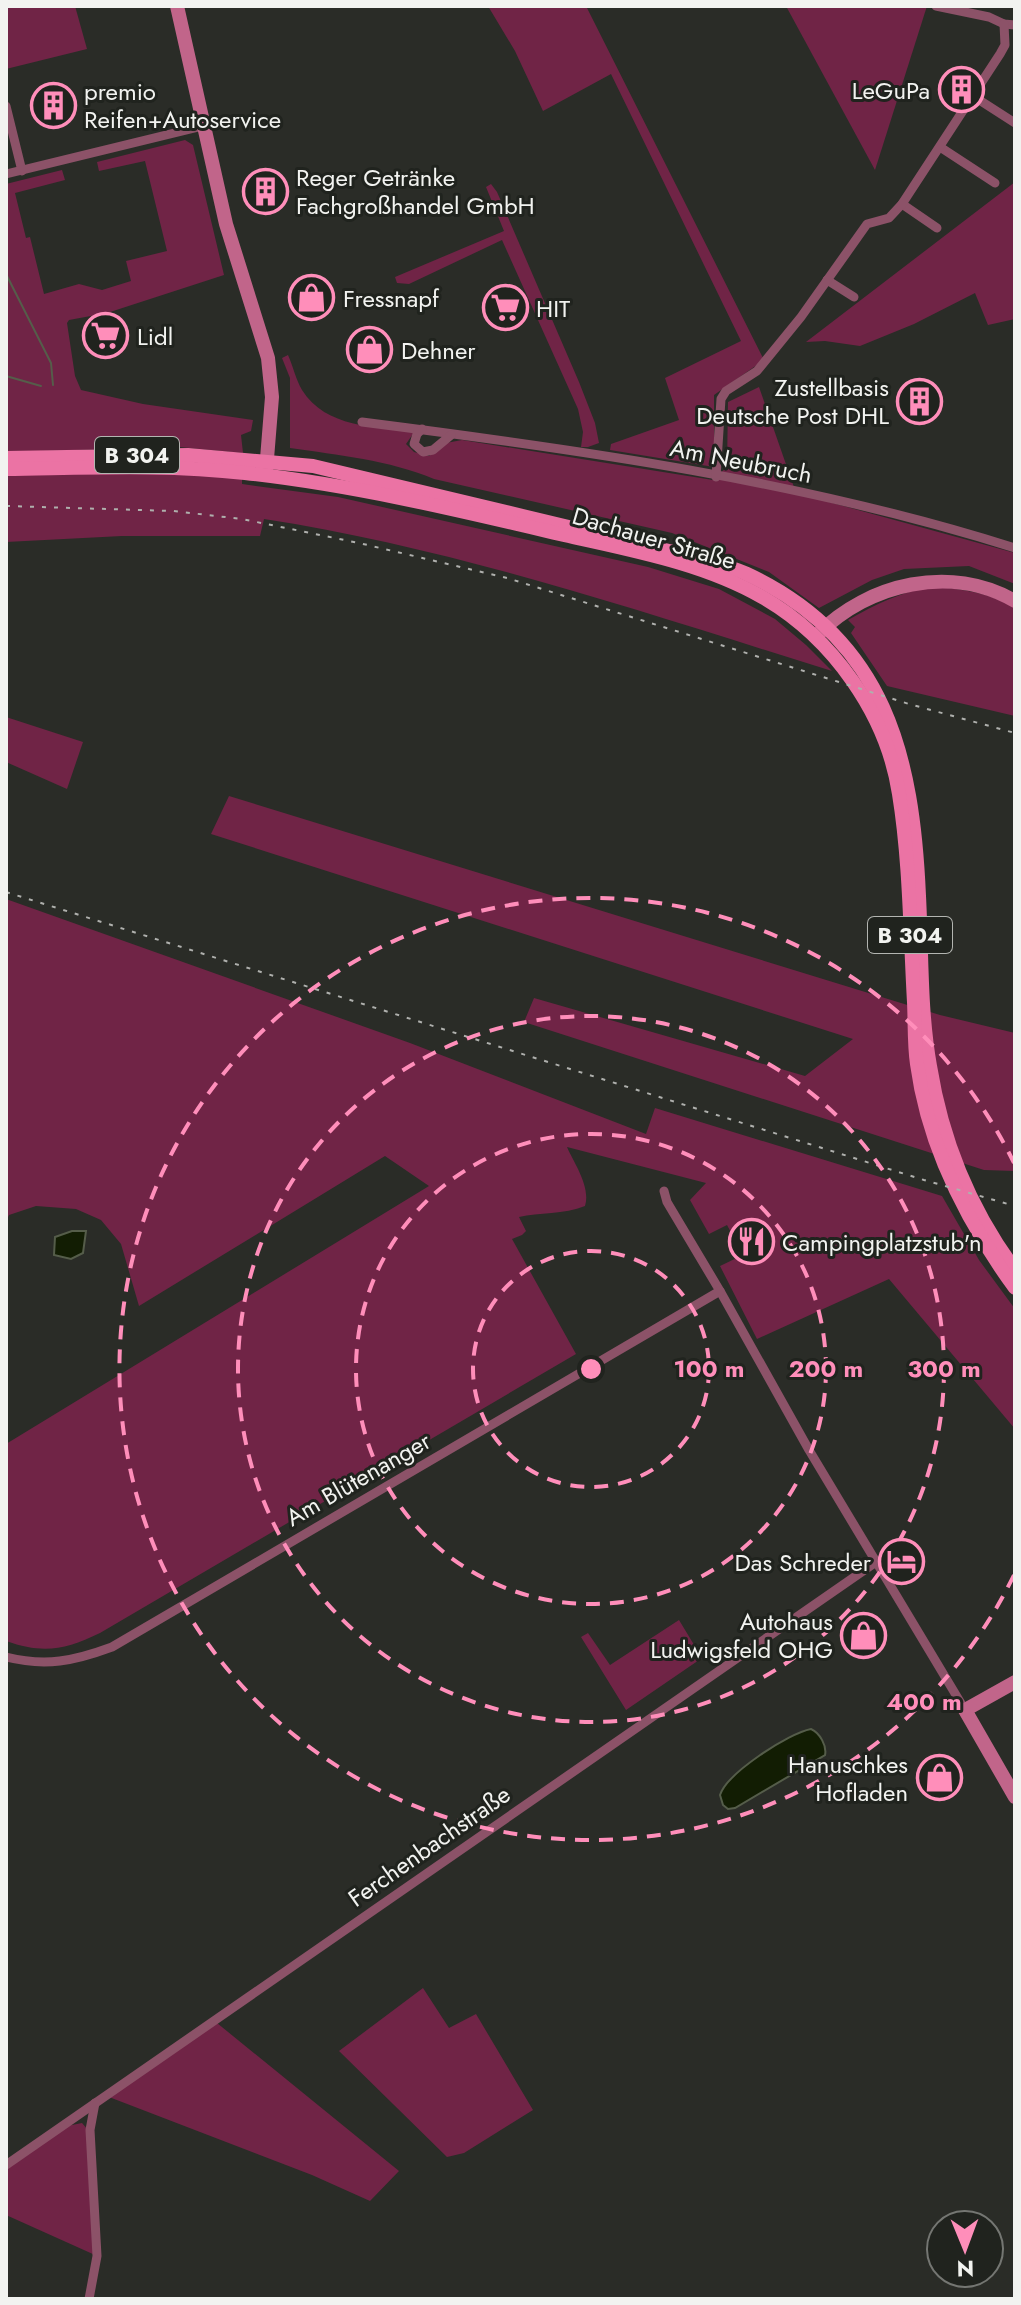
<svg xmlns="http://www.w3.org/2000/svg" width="1021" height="2305" viewBox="0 0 1021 2305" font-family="Jost,sans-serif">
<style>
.green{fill:#702446}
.water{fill:#121d03;stroke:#555d4a;stroke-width:2}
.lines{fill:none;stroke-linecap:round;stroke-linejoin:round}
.stream{stroke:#555d4a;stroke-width:2}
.street{stroke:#8c5268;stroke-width:9}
.secondary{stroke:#c1658a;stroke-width:14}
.primary{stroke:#eb73a4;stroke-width:14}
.rail{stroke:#afb0ad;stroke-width:2;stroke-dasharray:4 8;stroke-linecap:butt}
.ring{fill:none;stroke:#ff8eba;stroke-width:4;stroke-dasharray:14 10}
.labels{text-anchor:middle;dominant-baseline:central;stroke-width:6;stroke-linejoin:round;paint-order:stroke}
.shield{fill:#20231e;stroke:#b3b5b1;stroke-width:2}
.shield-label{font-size:22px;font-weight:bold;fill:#f2f3f0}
.poi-label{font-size:24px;fill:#f2f3f0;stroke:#20231e;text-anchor:start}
.street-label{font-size:24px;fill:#f2f3f0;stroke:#20231e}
.centre{fill:#ff8eba;stroke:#20231e;stroke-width:4}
.ring-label{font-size:24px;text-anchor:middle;font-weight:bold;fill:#ff8eba;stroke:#20231e;stroke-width:6;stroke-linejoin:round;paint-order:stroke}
</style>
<rect width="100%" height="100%" fill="#2a2c27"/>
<g class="green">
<path d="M6,6H75L87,49L6,69Z"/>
<path d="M488,6H586L764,360L714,395V467L610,450L611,444L679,420L665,378L741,341L611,74L543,111L515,51Z"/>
<path d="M786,6H927L875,170Z"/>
<path d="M185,140L193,145L224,275L107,313L69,320L67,323L75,376L81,390L143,404L253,420L251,431L241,435L243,453L179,447L6,452V184L62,170L65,180L15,193L26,238L30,237L44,294L79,284L102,290L131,281L126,261L167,251L145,161L99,171L97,162Z"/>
<path d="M1015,182V319L988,325L975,293L914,324L860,346L825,341L806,342Z"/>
<path d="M491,184L497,192L579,382L595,423L599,443L588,447H581L583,432L578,409L502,240L409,284L397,283L395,277L504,231L486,187Z"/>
<path d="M288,355C293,366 296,380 302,390C326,428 375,427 415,431L406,444L414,452L429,456L446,443L462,440L713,480L727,467L728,402L759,387L796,493L1015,553V584L969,566L904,569L872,580L819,608L769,572L672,533L434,479C389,460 338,455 290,448V378L282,358Z"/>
<path d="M133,473L242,477V484L338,497L648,567L719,589L775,619L806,645L832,671C645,613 458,549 264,519L260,536H122L6,542V474Z"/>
<path d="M933,586C963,590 989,592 1015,608V716L887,686L851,633L855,627L848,620C876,604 901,592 933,586Z"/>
<path d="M6,717L83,742L67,789L6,762Z"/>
<path d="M229,796L940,1015L1015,1033V1171L984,1170L524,1022L534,998L805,1076L853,1039L211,834Z"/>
<path d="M6,899L410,1043L646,1134L655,1108L942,1196L979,1260L1015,1309V1429L889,1279L757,1339L720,1266L743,1255L727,1225L709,1234L690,1200L706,1183L567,1147C574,1163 591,1187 585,1206C564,1215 539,1212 519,1217L526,1231L522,1235L512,1239L576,1354L100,1633C65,1650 43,1654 6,1641V1444L429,1186L385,1156L139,1306L121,1244L101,1220L76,1209L36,1206L9,1215L6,1221Z"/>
<path d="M679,1620L702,1658L626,1710L581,1637L588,1633L610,1665Z"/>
<path d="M423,1988L449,2028L476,2014L533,2110L464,2153L447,2157L339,2051Z"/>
<path d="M217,2023L399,2171L370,2201L312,2175L109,2097Z"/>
<path d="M82,2123L88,2130L95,2255L6,2215V2167L67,2126Z"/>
</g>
<g class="water">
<path d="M72,1231H86L83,1253L71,1259L54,1255L55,1237Z"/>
<path d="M811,1729C820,1733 827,1746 825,1755L735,1808L728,1809L723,1805L720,1795C727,1773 789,1733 811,1729Z"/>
</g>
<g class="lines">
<g class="stream">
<path d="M6,274L51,363L53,385"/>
<path d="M6,376L41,386"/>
<path d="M6,1099L7,1085"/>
</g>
<g class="street">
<path d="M936,6L989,17L1004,24L1015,25"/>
<path d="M973,96L1015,123"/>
<path d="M6,106L22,171"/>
<path d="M940,147L995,183"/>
<path d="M6,174L203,126"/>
<path d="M902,204L937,228"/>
<path d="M827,280L854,297"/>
<path d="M362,422C582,450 804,481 1015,548"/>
<path d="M422,429L417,434L414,444L423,452L433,450L451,435"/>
<path d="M716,477L721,399L726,391L757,371L801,317L867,224L889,218L902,204L1000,54L1005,45L1004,24"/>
<path d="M664,1191L667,1202L720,1291L809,1450L965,1710"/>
<path d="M6,1657C46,1667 74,1661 112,1647L720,1291"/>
<path d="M6,2165L876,1562"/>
<path d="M89,2299L97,2256L90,2130L95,2103"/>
</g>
<g class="secondary">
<path d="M177,6L226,224L268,358L272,397L266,471"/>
<path d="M818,634C869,583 951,564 1015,601"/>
<path d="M1015,1682L965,1710L1015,1797"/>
</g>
<g class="primary">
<path d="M6,458L188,455L313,466L690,556C709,561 729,566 747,574C886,639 913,757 919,896C922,952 920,1010 930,1066C942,1141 970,1209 1015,1270"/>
<path d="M6,469C86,468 166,464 245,473C354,485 458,510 564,535C630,550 703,563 762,597C832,637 887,714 899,794C910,862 910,933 914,1002C915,1022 914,1044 917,1064C928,1146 967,1222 1015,1288"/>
</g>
<g class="rail">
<path d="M6,506L173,511L242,519L359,543L507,578L909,704L1015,733"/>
<path d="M6,892L924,1180L1015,1206"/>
</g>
</g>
<g class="ring">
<circle cx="591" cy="1369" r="118"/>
<circle cx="591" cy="1369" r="235"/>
<circle cx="591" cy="1369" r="353"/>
<path d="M1014 1575A471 471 0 1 1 1014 1163"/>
</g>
<defs>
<symbol id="building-ring" viewBox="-11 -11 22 22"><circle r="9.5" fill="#20231e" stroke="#ff8eba" stroke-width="1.5"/><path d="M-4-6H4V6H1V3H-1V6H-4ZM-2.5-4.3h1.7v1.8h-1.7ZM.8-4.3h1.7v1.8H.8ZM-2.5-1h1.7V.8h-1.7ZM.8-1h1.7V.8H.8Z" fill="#ff8eba"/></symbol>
<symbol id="shop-ring" viewBox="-11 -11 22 22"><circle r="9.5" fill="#20231e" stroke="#ff8eba" stroke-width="1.5"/><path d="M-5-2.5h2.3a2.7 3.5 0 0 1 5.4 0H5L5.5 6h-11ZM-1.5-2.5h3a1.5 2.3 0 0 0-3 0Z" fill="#ff8eba"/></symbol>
<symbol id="supermarket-ring" viewBox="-11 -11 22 22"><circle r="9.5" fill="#20231e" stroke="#ff8eba" stroke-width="1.5"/><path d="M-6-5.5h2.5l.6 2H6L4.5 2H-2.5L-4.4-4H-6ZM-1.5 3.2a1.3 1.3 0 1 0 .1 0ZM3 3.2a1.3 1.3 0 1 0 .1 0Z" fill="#ff8eba"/></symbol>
<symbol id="restaurant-ring" viewBox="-11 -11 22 22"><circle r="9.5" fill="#20231e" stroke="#ff8eba" stroke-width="1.5"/><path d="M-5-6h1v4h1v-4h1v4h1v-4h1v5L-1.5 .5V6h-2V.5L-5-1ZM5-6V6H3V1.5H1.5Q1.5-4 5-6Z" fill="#ff8eba"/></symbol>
<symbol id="hotel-ring" viewBox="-11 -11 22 22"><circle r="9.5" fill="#20231e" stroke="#ff8eba" stroke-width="1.5"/><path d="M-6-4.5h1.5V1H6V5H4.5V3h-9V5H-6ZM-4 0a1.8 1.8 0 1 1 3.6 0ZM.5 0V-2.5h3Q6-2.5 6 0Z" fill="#ff8eba"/></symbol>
</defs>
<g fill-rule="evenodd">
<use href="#building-ring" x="936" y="64" width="51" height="51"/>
<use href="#building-ring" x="28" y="80" width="51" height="51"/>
<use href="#building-ring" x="240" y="166" width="51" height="51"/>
<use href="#shop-ring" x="286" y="272" width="51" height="51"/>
<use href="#supermarket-ring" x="480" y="282" width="51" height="51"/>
<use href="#supermarket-ring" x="80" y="310" width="51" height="51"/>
<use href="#shop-ring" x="344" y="324" width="51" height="51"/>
<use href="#building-ring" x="894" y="376" width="51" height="51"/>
<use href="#restaurant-ring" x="726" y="1216" width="51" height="51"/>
<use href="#hotel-ring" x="876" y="1536" width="51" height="51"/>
<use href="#shop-ring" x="838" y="1610" width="51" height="51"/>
<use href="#shop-ring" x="914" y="1752" width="51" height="51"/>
</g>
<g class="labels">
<g class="shield">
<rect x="95" y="437" width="84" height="36" rx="6"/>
<rect x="868" y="917" width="84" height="36" rx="6"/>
</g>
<g class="shield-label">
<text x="137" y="455">B 304</text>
<text x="910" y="935">B 304</text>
</g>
<g class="poi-label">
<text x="930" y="90" text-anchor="end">LeGuPa</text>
<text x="84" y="91">premio<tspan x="84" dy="28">Reifen+Autoservice</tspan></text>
<text x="296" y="177">Reger Getränke<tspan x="296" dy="28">Fachgroßhandel GmbH</tspan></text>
<text x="343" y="298">Fressnapf</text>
<text x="536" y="308">HIT</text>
<text x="137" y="336">Lidl</text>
<text x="401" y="350">Dehner</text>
<text x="889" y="387" text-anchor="end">Zustellbasis<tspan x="889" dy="28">Deutsche Post DHL</tspan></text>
<text x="782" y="1242">Campingplatzstub'n</text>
<text x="871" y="1562" text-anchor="end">Das Schreder</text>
<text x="833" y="1621" text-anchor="end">Autohaus<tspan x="833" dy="28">Ludwigsfeld OHG</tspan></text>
<text x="908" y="1764" text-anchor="end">Hanuschkes<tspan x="908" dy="28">Hofladen</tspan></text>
</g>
<g class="street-label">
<text transform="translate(741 461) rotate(11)">Am Neubruch</text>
<text transform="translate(654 538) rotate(16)">Dachauer Straße</text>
<text transform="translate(358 1479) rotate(-30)">Am Blütenanger</text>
<text transform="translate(429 1846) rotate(-35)">Ferchenbachstraße</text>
</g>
</g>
<circle cx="591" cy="1369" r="12" class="centre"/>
<g class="ring-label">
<text x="709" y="1377">100 m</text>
<text x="826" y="1377">200 m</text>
<text x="944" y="1377">300 m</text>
<text x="924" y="1710">400 m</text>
</g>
<rect width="1021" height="2305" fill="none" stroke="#f2f3f0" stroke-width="16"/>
<g transform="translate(965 2249) rotate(179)"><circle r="38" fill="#20231e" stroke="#747672" stroke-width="2"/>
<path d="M0-6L14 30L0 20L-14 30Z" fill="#ff8eba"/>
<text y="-12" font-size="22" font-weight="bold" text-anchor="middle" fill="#f2f3f0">N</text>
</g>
</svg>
